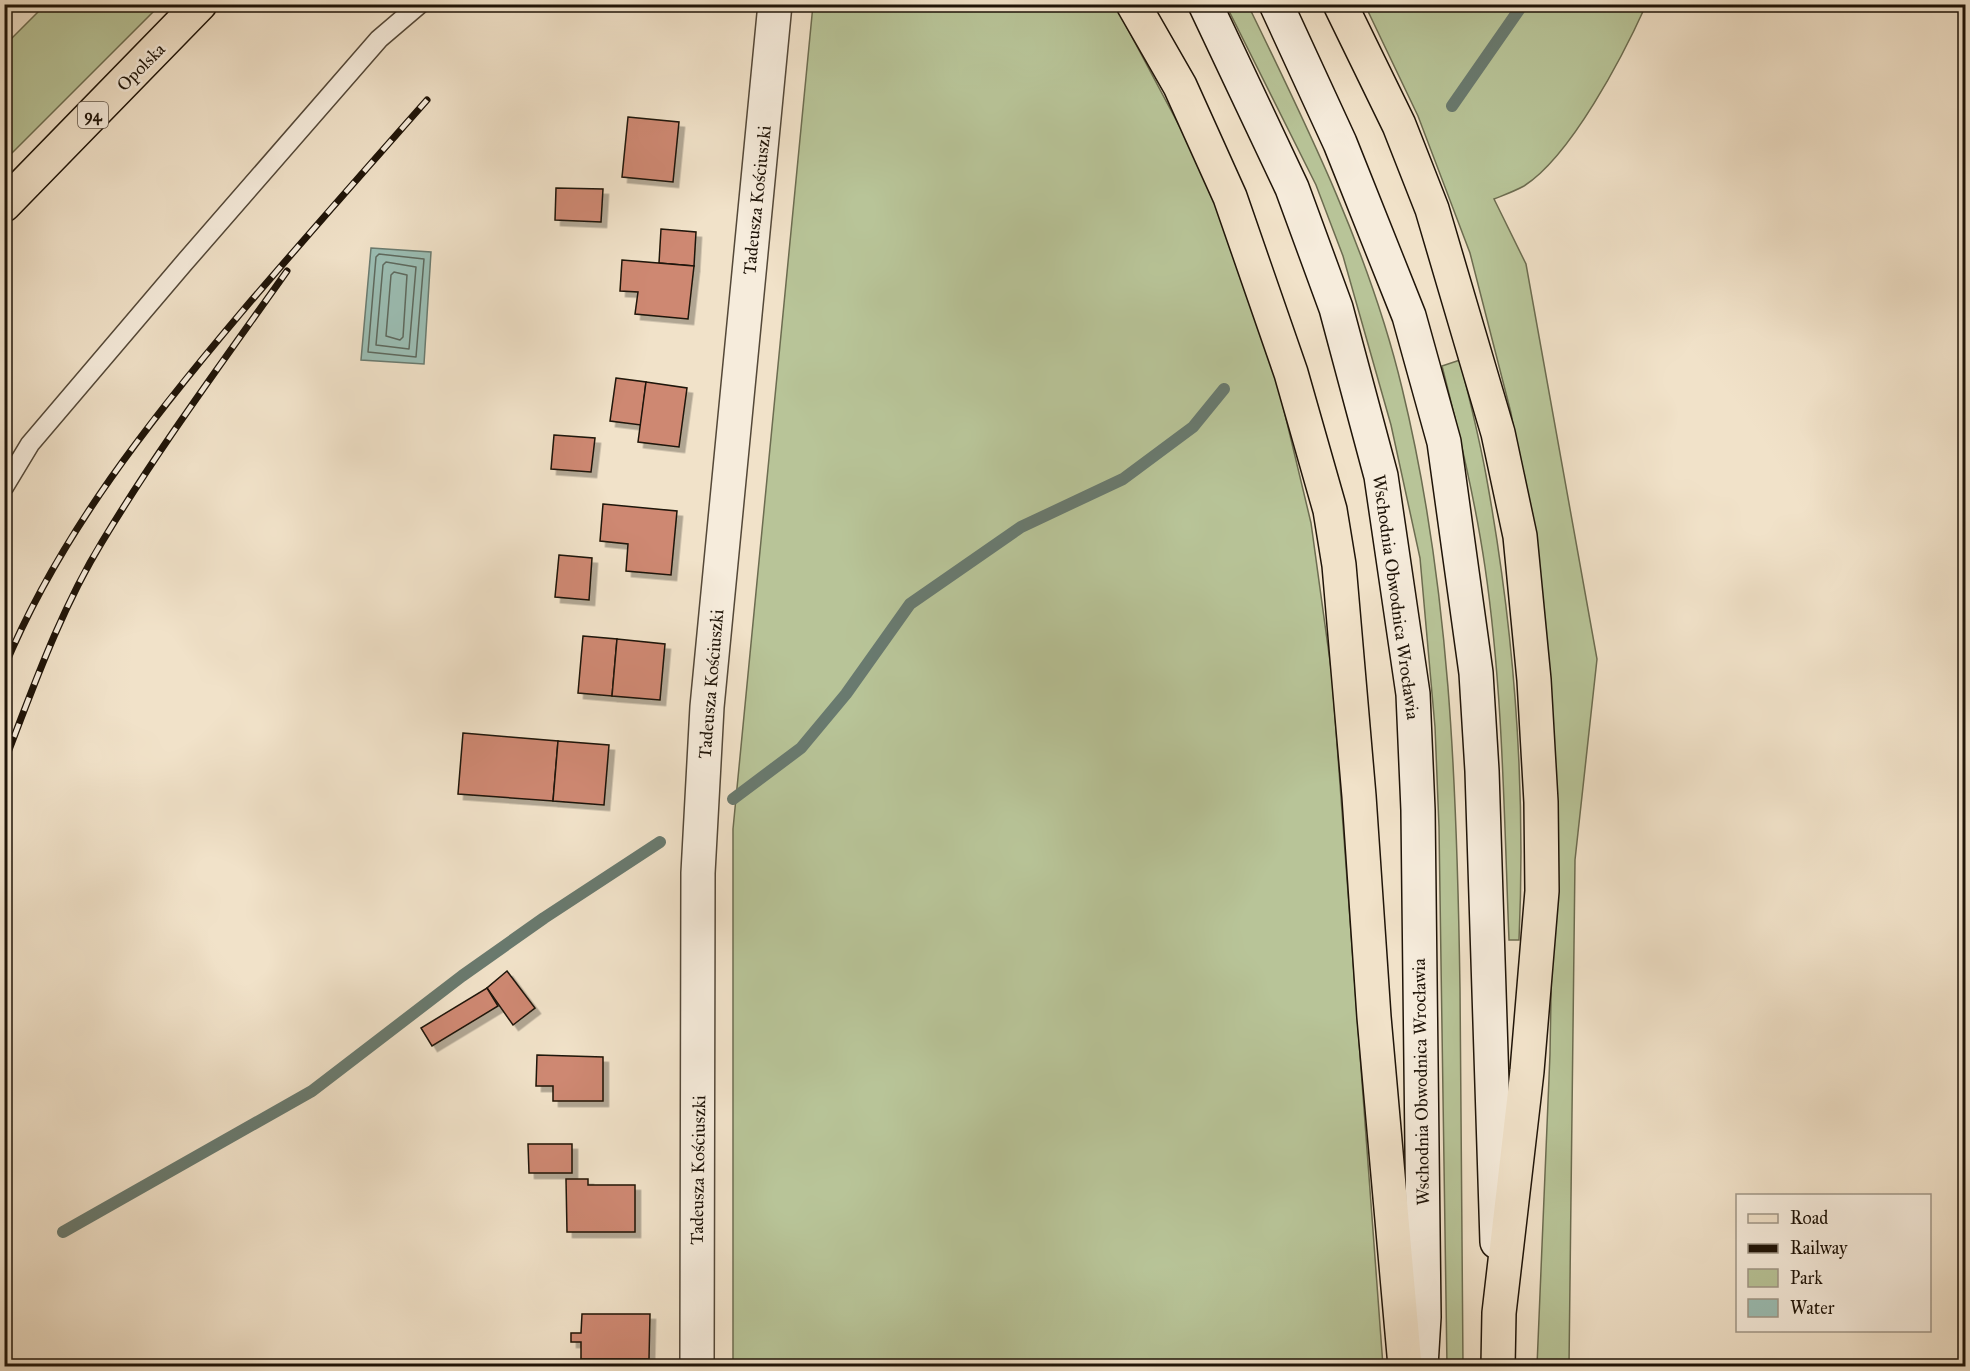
<svg xmlns="http://www.w3.org/2000/svg" width="1970" height="1371" viewBox="0 0 1970 1371" font-family="'IM FELL Great Primer',serif">
<style>
.green{fill:#b8c498;stroke:#6c6c50;stroke-width:1.5}
.water{fill:#9bbeb4;stroke:#697a6f;stroke-width:1.5}
.lines{fill:none;stroke-linecap:round;stroke-linejoin:round}
.shore{stroke:#5d695e;stroke-width:1.5}
.stream{stroke:#697a6f;stroke-width:12}
.building{fill:#ce8872;stroke:#1f1408;stroke-width:1.5;filter:url(#shadow)}
.service-casing{stroke:#544838;stroke-width:21}
.minor-casing{stroke:#544838;stroke-width:36}
.secondary-casing{stroke:#1f1408;stroke-width:36}
.primary-casing{stroke:#1f1408;stroke-width:36}
.service{stroke:#f6ecdc;stroke-width:18}
.minor{stroke:#f6ecdc;stroke-width:33}
.secondary{stroke:#f6ecdc;stroke-width:33}
.primary{stroke:#f1e2c9;stroke-width:33}
.rail-casing{stroke:#1f1408;stroke-width:7}
.rail{stroke:#f6ecdc;stroke-width:4.5;stroke-dasharray:14;stroke-linecap:butt}
.labels{text-anchor:middle;dominant-baseline:central;stroke-width:5;stroke-linejoin:round;paint-order:stroke}
.shield{fill:#f6ecdc;stroke:#605548;stroke-width:1.5}
.shield-label{font-size:16px;font-weight:bold;fill:#1f1408}
.street-label{font-size:18px;fill:#1f1408;stroke:#f6ecdc}
</style>
<defs>
<filter id="shadow"><feDropShadow dx="5.5" dy="5.5" stdDeviation="0" flood-color="#0004"/></filter>
</defs>
<rect width="100%" height="100%" fill="#f1e2c9"/>
<filter id="stains"><feTurbulence type="fractalNoise" baseFrequency=".00333" numOctaves="4"/><feColorMatrix values="0 0 0 0 .2 0 0 0 0 .09 0 0 0 0 .02 0 0 0 .5 -.17"/></filter>
<radialGradient id="worn" r=".72"><stop offset=".6" stop-color="#630" stop-opacity="0"/><stop offset="1" stop-color="#630" stop-opacity=".3"/></radialGradient>
<g class="green">
<path d="M46,4L160,5L5,160V45Z"/>
<path d="M813,5H1115L1208,180L1277,381L1311,523L1332,676L1383,1366H733V829Z"/>
<path d="M1226,5H1248C1308,128 1370,254 1402,388C1450,585 1457,786 1460,988C1461,1114 1462,1240 1463,1366H1447L1439,827L1435,727L1420,558L1391,425L1343,256L1316,185Z"/>
<path d="M1365,5H1646C1623,56 1571,156 1524,186C1515,191 1504,195 1494,199L1526,264L1597,659L1575,860L1569,1366H1537L1550,1054L1553,885L1540,579L1511,413L1470,253L1418,116Z"/>
<path d="M1460,360C1469,398 1479,436 1486,475C1514,628 1526,784 1519,940H1509C1504,815 1503,690 1485,567C1475,499 1459,433 1442,366Z"/>
</g>
<path class="water" d="M371,248L431,252L424,364L361,360Z"/>
<g class="lines">
<g class="shore">
<path d="M379,254L424,259L416,357L368,352L376,257Z"/>
<path d="M386,262L416,267L409,349L376,345L383,265Z"/>
<path d="M394,272L407,275L403,337L400,340L386,336L391,275Z"/>
</g>
<g class="stream">
<path d="M1452,106L1523,4"/>
<path d="M733,799L801,748L846,694L910,604L1021,527L1123,479L1193,427L1224,389"/>
<path d="M63,1232L312,1091L462,976L544,918L660,842"/>
</g>
</g>
<g class="building">
<path d="M628,117L679,122L673,182L622,177Z"/>
<path d="M556,188L603,189L601,222L555,220Z"/>
<path d="M661,229L696,232L694,266L659,263Z"/>
<path d="M622,260L694,266L688,319L635,314L638,292L620,291Z"/>
<path d="M616,378L646,382L641,425L610,421Z"/>
<path d="M646,382L687,388L679,447L638,442Z"/>
<path d="M554,435L595,438L591,472L551,469Z"/>
<path d="M603,504L677,511L671,575L626,571L628,544L600,541Z"/>
<path d="M559,555L592,558L589,600L555,597Z"/>
<path d="M583,636L617,639L612,696L578,693Z"/>
<path d="M617,639L665,644L660,700L612,696Z"/>
<path d="M463,733L558,741L553,801L458,794Z"/>
<path d="M558,741L609,745L604,805L553,801Z"/>
<path d="M507,971L535,1008L513,1025L487,988Z"/>
<path d="M487,988L498,1006L432,1046L421,1028Z"/>
<path d="M537,1055L603,1057V1101H553V1086H536Z"/>
<path d="M528,1144H572V1173H529Z"/>
<path d="M566,1179H588V1185H635V1232H567Z"/>
<path d="M582,1314H650L649,1359H581V1342H571V1333H581Z"/>
</g>
<g class="lines">
<defs>
<path id="service" d="M4,487L30,444L184,263L379,39L420,4"/>
<path id="minor" d="M697,1366L698,873L707,707L775,4"/>
<g id="secondary">
<path d="M1205,4L1292,188L1336,308L1381,476L1413,694L1418,810L1424,1317L1421,1366"/>
<path d="M1276,4L1340,143L1409,316L1444,442L1476,673L1482,771L1497,1242"/>
</g>
<g id="primary">
<path d="M1133,4L1180,86L1230,197L1291,373L1330,510L1339,565L1359,796L1374,1017L1405,1366"/>
<path d="M1340,4L1399,125L1432,209L1498,433L1520,536L1534,680L1541,802L1542,891L1527,1071L1499,1313L1498,1366"/>
<path d="M4,205L200,4"/>
</g>
</defs>
<use href="#service" class="service-casing"/>
<use href="#minor" class="minor-casing"/>
<use href="#secondary" class="secondary-casing"/>
<use href="#primary" class="primary-casing"/>
<use href="#service" class="service"/>
<use href="#minor" class="minor"/>
<use href="#secondary" class="secondary"/>
<use href="#primary" class="primary"/>
<defs>
<g id="rail">
<path d="M4,668C60,533 151,419 245,308C305,238 366,169 427,100"/>
<path d="M4,763C33,688 60,611 102,542C158,449 224,360 287,271"/>
</g>
</defs>
<use href="#rail" class="rail-casing"/>
<use href="#rail" class="rail"/>
</g>
<g class="labels">
<rect class="shield" x="78" y="102" width="30" height="26" rx="4.5"/>
<g class="shield-label">
<text x="93" y="115">94</text>
</g>
<g class="street-label">
<text transform="translate(141 67) rotate(-45)">Opolska</text>
<text transform="translate(757 200) rotate(-84)">Tadeusza Kościuszki</text>
<text transform="translate(1396 597) rotate(82)">Wschodnia Obwodnica Wrocławia</text>
<text transform="translate(711 684) rotate(-85)">Tadeusza Kościuszki</text>
<text transform="translate(1421 1082) rotate(-91)">Wschodnia Obwodnica Wrocławia</text>
<text transform="translate(698 1170) rotate(-89)">Tadeusza Kościuszki</text>
</g>
</g>
<rect width="1970" height="1371" fill="none" stroke="#f1e2c9" stroke-width="24"/>
<rect x="6" y="6" width="1958" height="1359" fill="none" stroke="#1f1408" stroke-width="3"/>
<rect x="12" y="12" width="1946" height="1347" fill="none" stroke="#1f1408" stroke-width="1.5"/>
<rect x="1736" y="1194" width="195" height="138" fill="#f6ecdc" stroke="#a09687" stroke-width="1.5"/>
<rect x="1748" y="1214" width="30" height="9" fill="#f1e2c9" stroke="#a09687" stroke-width="1.5"/>
<text x="1790" y="1224" font-size="18" fill="#1f1408">Road</text>
<rect x="1748" y="1244" width="30" height="9" fill="#1f1408" stroke="#a09687" stroke-width="1.5"/>
<text x="1790" y="1254" font-size="18" fill="#1f1408">Railway</text>
<rect x="1748" y="1269" width="30" height="18" fill="#b8c498" stroke="#a09687" stroke-width="1.5"/>
<text x="1790" y="1284" font-size="18" fill="#1f1408">Park</text>
<rect x="1748" y="1299" width="30" height="18" fill="#9bbeb4" stroke="#a09687" stroke-width="1.5"/>
<text x="1790" y="1314" font-size="18" fill="#1f1408">Water</text>
<rect width="100%" height="100%" filter="url(#stains)"/>
<rect width="100%" height="100%" fill="url(#worn)"/>
</svg>
